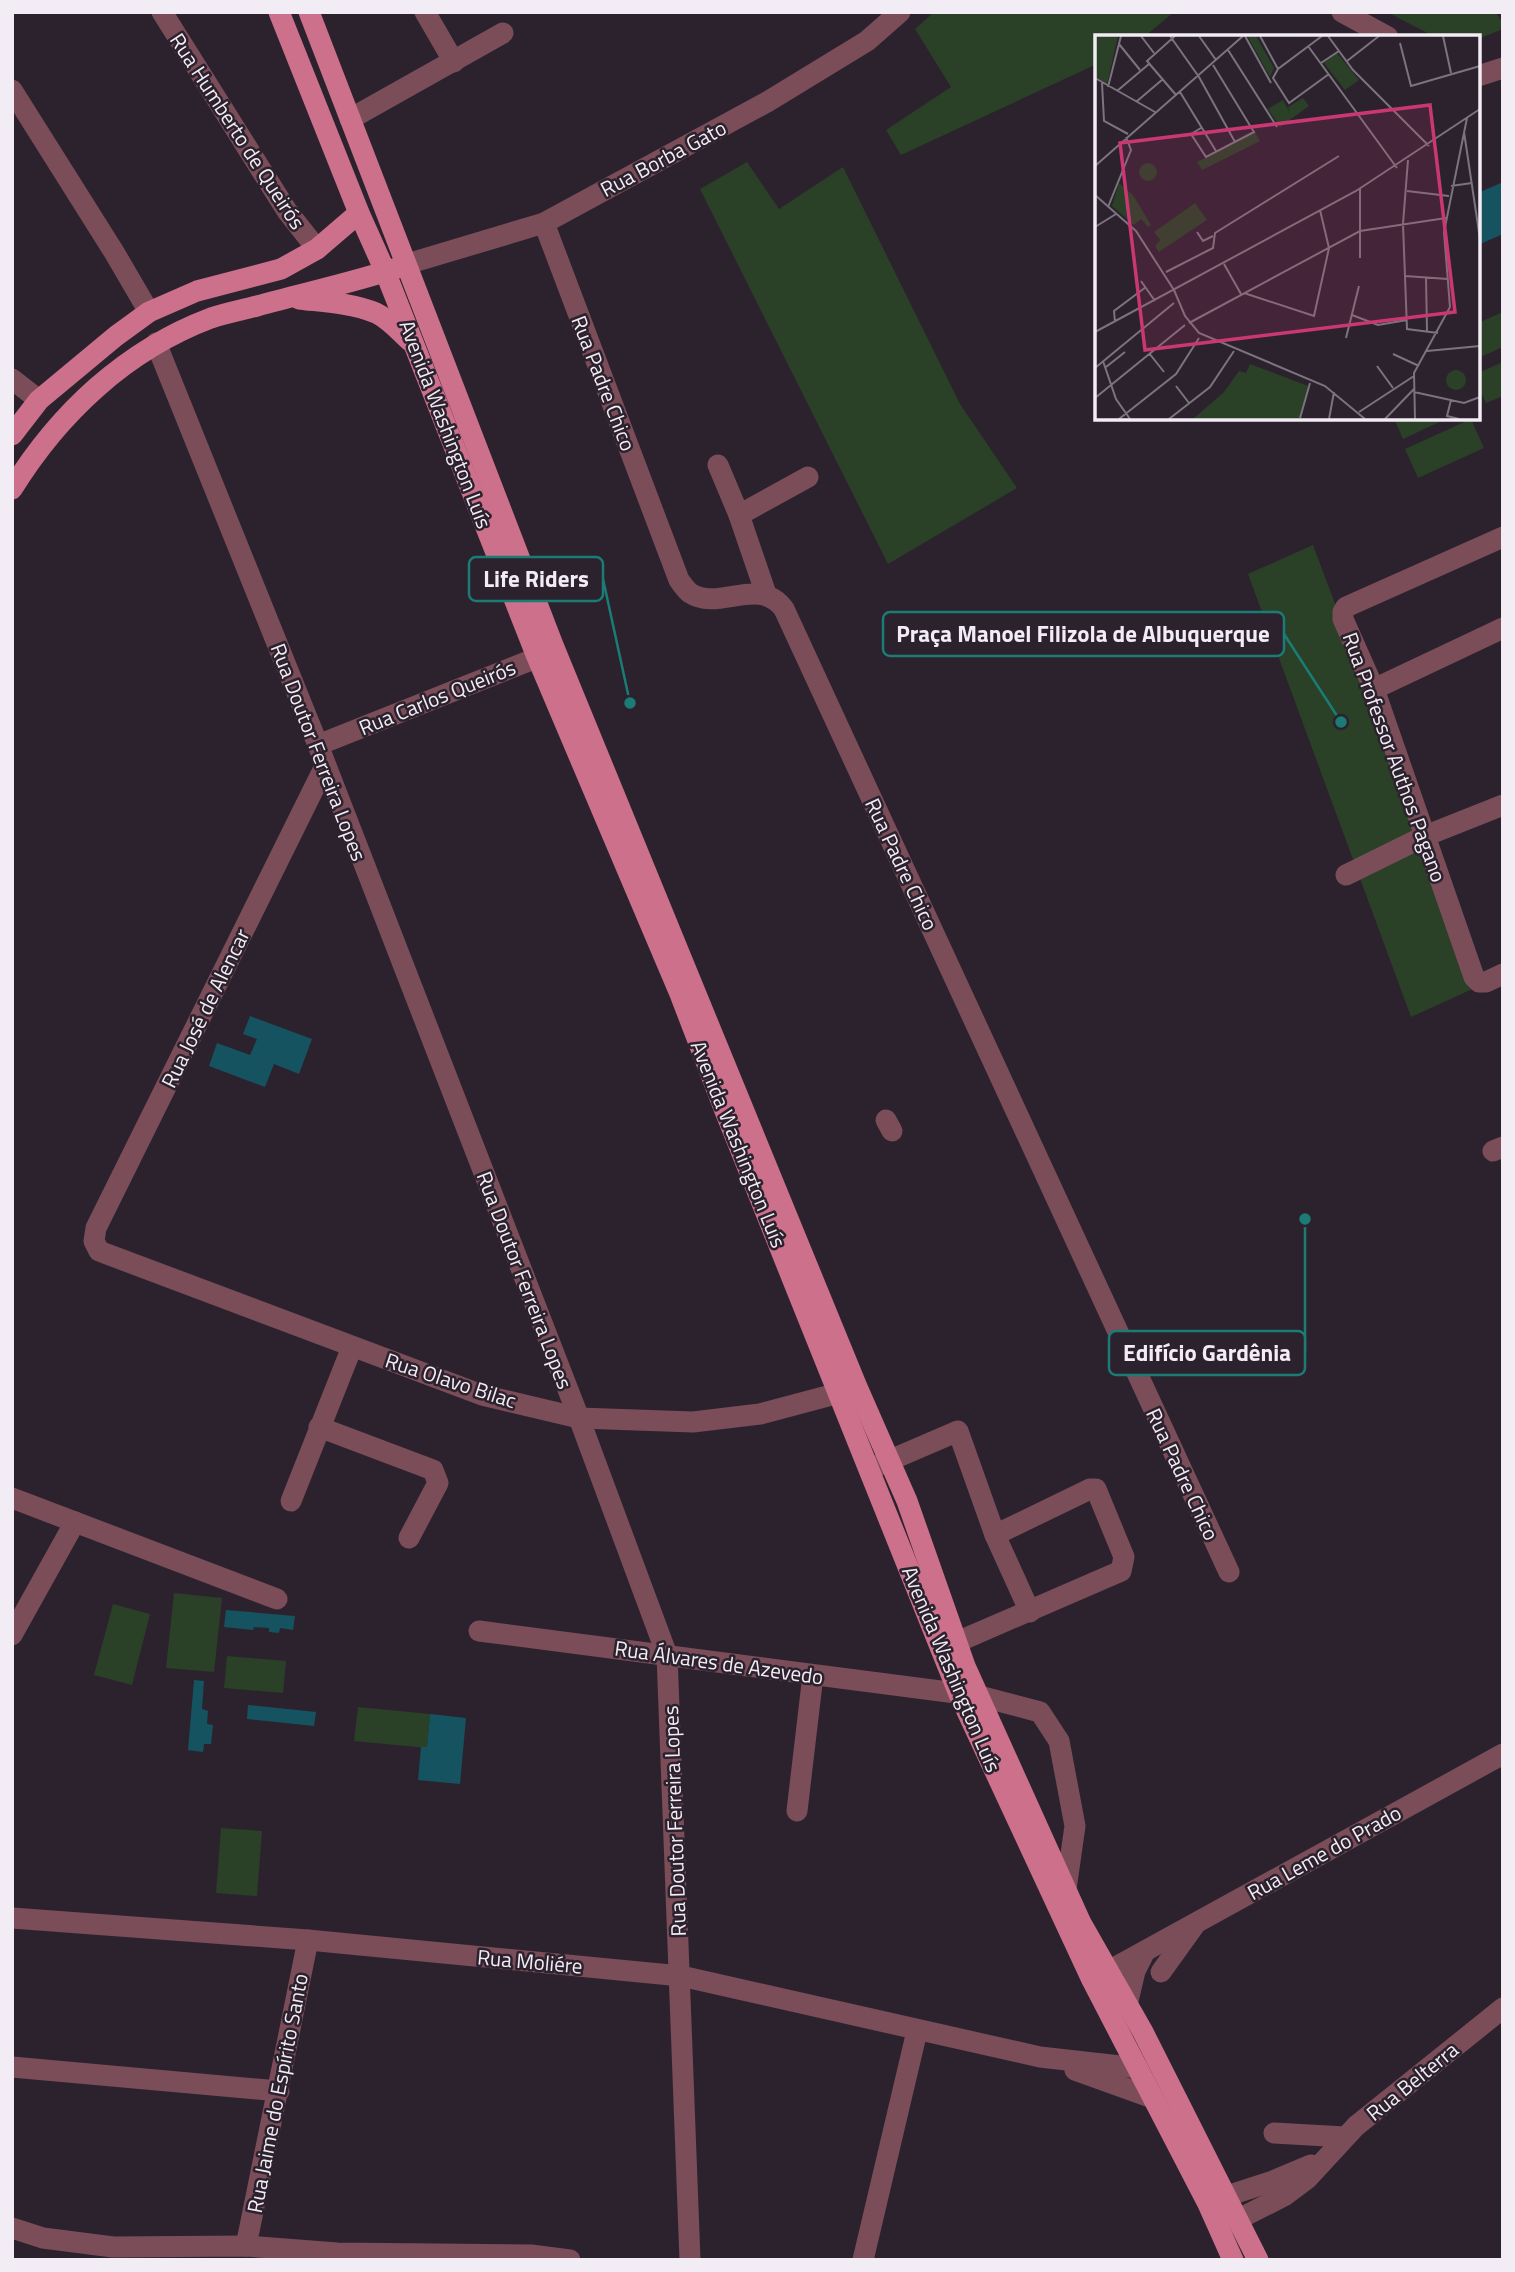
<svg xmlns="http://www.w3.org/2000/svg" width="1515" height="2272" viewBox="0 0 1515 2272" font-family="'Titillium Web',sans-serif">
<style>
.green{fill:#2a4027}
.water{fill:#155361}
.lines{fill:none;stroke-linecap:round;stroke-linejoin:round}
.minor{stroke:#7a4d59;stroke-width:21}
.major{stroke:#cd708b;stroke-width:21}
.labels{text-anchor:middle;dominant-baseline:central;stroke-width:5;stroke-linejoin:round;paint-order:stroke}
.street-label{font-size:21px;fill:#f2ecf4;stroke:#2c222e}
.inset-road{fill:none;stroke:#7b737d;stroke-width:2}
.view{fill:#c93872;fill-opacity:0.15;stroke:#c93872;stroke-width:3.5}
.inset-edge{fill:none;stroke:#f2ecf4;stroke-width:3.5}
.leader{fill:none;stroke:#1a7c75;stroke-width:2.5}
.callout-dot{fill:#1a7c75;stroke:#2c222e;stroke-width:2.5}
.callout{fill:#2c222e;stroke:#1a7c75;stroke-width:2.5}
.callout-label{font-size:23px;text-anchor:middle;font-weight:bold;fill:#f2ecf4}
</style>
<rect width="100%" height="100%" fill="#2c222e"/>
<g class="green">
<path d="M934,12H1174L1144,37H1097V64L901,155L886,130L951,87L915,29Z"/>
<path d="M1387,12H1495L1503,22V29L1478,39V37H1435Z"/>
<path d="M747,162L779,209L843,167L960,404L1017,488L888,564L700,189Z"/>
<path d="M1503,312V347L1478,358V323Z"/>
<path d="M1503,362V396L1486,403L1478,386V373Z"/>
<path d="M1394,418H1448L1403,439Z"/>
<path d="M1471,419L1484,448L1418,478L1405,449Z"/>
<path d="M1313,545L1479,986L1411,1017L1248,574Z"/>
<path d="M174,1593L222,1598L214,1672L166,1668Z"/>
<path d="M113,1604L150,1614L132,1685L94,1675Z"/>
<path d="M227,1656L286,1661L283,1693L224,1688Z"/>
<path d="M358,1707L430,1714L427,1748L354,1741Z"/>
<path d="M221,1828L262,1831L257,1896L216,1893Z"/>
</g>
<g class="water">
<path d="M1503,182V234L1478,245V193Z"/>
<path d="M250,1016L312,1039L299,1074L274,1064L265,1087L209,1066L217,1043L250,1055L257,1039L243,1034Z"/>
<path d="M226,1610L295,1616L293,1630L280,1628L279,1633L269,1632V1628L254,1627L253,1630L224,1627Z"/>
<path d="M194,1680L204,1681L202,1709L208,1711L207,1724L213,1725L211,1744H204L203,1752L188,1750Z"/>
<path d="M248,1705L316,1712L314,1726L247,1719Z"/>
<path d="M430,1714L466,1718L460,1784L418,1780L421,1747H427Z"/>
</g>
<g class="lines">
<g class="minor">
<path d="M162,12L287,211L317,249"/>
<path d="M425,12L454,62"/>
<path d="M1342,12L1388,37"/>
<path d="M1478,76L1503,68"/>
<path d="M12,90L114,252L149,312"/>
<path d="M350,119L503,33"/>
<path d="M544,223L679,580C682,584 686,590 690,593C719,612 759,575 784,609L1229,1572"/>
<path d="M407,264L544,223L767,102L867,41L900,12"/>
<path d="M156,343L318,745L579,1418L667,1655L690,2260"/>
<path d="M12,379L39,400"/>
<path d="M718,465L739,515"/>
<path d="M1503,537L1346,607L1343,612V619L1374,689L1474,977L1479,982H1486L1503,974"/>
<path d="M766,594L739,515L808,477"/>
<path d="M1374,689L1503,628"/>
<path d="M318,745L554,651"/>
<path d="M325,766L96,1228L94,1241L99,1251L482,1395L579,1418L693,1422L760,1414L854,1389"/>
<path d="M1346,875L1425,836L1503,805"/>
<path d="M886,1120L892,1131"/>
<path d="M1493,1151L1503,1147"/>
<path d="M319,1427L433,1470L438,1483L409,1538"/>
<path d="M872,1468L958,1431L995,1535L1090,1489H1096L1124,1557L1121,1571L941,1649"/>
<path d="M12,1498L277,1599"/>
<path d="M291,1501L352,1347"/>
<path d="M995,1535L1030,1612"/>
<path d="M479,1631L979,1696L1040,1712L1059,1741L1075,1826L1066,1889"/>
<path d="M12,1635L75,1522"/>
<path d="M797,1811L813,1675"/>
<path d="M12,1918L308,1940L681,1976L1040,2057L1138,2068"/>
<path d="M1161,1972L1194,1926"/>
<path d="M1094,1979L1503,1754"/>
<path d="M1127,2005L1135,1971L1145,1951"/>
<path d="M12,2067L279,2091"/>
<path d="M1075,2070L1153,2098"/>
<path d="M1274,2133L1345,2137"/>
<path d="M1227,2196L1273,2181L1311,2165"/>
<path d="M12,2228L43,2238L113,2247L246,2246L337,2253L531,2255L570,2260"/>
<path d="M1221,2228L1284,2196L1308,2178L1356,2126L1503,2008"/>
<path d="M246,2246L308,1940"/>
<path d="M863,2260L917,2031"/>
</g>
<g class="major">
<path d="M279,12L359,213L385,271L537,657L680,994L725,1111L959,1694L1092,1980L1208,2204L1233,2260"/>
<path d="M309,12L553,645L857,1387L907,1501L965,1666L1081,1923L1143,2032L1258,2260"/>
<path d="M299,299C324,302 352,303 376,313C389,319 399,331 410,341"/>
<path d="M12,435L39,400L116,336L149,312L197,291L281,269L317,249L359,213"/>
<path d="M12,489C59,413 126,350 211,318C226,313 242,310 257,306C304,293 351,283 397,268"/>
</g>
</g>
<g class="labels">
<g class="street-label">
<text transform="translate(238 131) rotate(57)">Rua Humberto de Queirós</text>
<text transform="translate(663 158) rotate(-28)">Rua Borba Gato</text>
<text transform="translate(604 383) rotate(69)">Rua Padre Chico</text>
<text transform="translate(446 424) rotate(69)">Avenida Washington Luís</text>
<text transform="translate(437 697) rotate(-22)">Rua Carlos Queirós</text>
<text transform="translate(319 752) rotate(69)">Rua Doutor Ferreira Lopes</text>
<text transform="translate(1395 757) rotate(70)">Rua Professor Authos Pagano</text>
<text transform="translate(902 864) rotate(65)">Rua Padre Chico</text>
<text transform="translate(205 1008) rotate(-64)">Rua José de Alencar</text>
<text transform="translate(739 1144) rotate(68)">Avenida Washington Luís</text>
<text transform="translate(525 1280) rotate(69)">Rua Doutor Ferreira Lopes</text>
<text transform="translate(451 1380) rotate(18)">Rua Olavo Bilac</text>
<text transform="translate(1183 1474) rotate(65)">Rua Padre Chico</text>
<text transform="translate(719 1662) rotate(8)">Rua Álvares de Azevedo</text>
<text transform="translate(952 1669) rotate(67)">Avenida Washington Luís</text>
<text transform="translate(674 1821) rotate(-92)">Rua Doutor Ferreira Lopes</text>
<text transform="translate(1324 1852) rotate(-29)">Rua Leme do Prado</text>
<text transform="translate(530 1961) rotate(5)">Rua Moliére</text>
<text transform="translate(1412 2081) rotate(-39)">Rua Belterra</text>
<text transform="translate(277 2093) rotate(-79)">Rua Jaime do Espírito Santo</text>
</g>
</g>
<g transform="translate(1095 35)">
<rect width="385" height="385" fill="#2c222e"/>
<path d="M0,1H23L12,49L0,42ZM161,1L179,33L175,42L153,2ZM242,18L264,45L250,55L229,28ZM208,63L214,71L185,92L173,74L188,65L195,78L193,72ZM160,97L165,106L107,135L102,127ZM44 137a9 9 0 1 1 18 0a9 9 0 1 1-18 0ZM24,148L38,160L56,190L53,192L46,184L39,190L17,171ZM100,168L112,185L64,217L60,211L65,205L59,197ZM155,329L213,351L204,384H98L129,357L144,336L151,338ZM351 345a10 10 0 1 1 20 0a10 10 0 1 1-20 0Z" fill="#2a4027"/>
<path class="inset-road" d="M46,1L59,18M75,1L104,42L140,107M80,1L52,26L81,60M104,1L121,25M150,1L176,48M165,1L183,34M227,1L183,34L178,43L194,68L234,39M233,1L258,35L334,111M348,1L356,38M305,8L316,51L385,31M24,9L45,35M213,11L302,133M133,15L182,92M252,26L284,1M226,28L244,16M0,43L60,77M7,48L9,86L33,99M13,52L26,1M22,56L54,29M85,57L121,116M41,67L68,44M106,93L96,99L111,122L159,97L118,30M369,97L385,204M313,125L308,189L312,294L343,298M0,131L148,1M356,151L377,148M312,156L354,161M0,160L41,196L79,255M13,172L36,115L31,102M0,192L21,179M102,197L108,206L118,201M265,223V153M129,229L146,259M71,237L118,213L120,198L244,121M310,241L353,244M331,242L332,296M46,246L60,266M79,255L90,281L104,298L230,351L270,384M149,258L219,281L234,213L225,175M257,280L283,290L312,285M20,287L19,276L51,252M94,288L265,196L351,183M0,297L261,156L385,74M251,303L264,251M332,316L385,311M54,318L69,337M298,319L324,331M8,326L21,364L35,384M282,331L298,353M11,332L30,317M0,333L79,268M81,351L94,368M319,357L369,368L385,362M0,363L90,290M356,365L352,381L364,384M264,377L319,341M205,383L215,348M24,384L81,339L104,303M74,384L115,352L139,316M234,384L239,357M290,384L319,354M320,384L319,338L355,272L349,197L372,83"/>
<path class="view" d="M335,70L360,277L50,315L25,108Z"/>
<rect width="385" height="385" class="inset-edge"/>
</g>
<path class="leader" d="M630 703L603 579M1341 722L1284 634M1305 1219L1305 1353"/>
<g class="callout-dot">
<circle cx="630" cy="703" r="7"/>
<circle cx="1341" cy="722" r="7"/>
<circle cx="1305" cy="1219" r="7"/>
</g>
<g class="callout">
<rect x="469" y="557" width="134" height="44" rx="7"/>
<rect x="883" y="612" width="401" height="44" rx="7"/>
<rect x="1109" y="1331" width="196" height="44" rx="7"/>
</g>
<g class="callout-label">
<text x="536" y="587">Life Riders</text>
<text x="1083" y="642">Praça Manoel Filizola de Albuquerque</text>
<text x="1207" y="1361">Edifício Gardênia</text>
</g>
<rect width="1515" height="2272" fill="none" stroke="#f2ecf4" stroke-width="28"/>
</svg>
